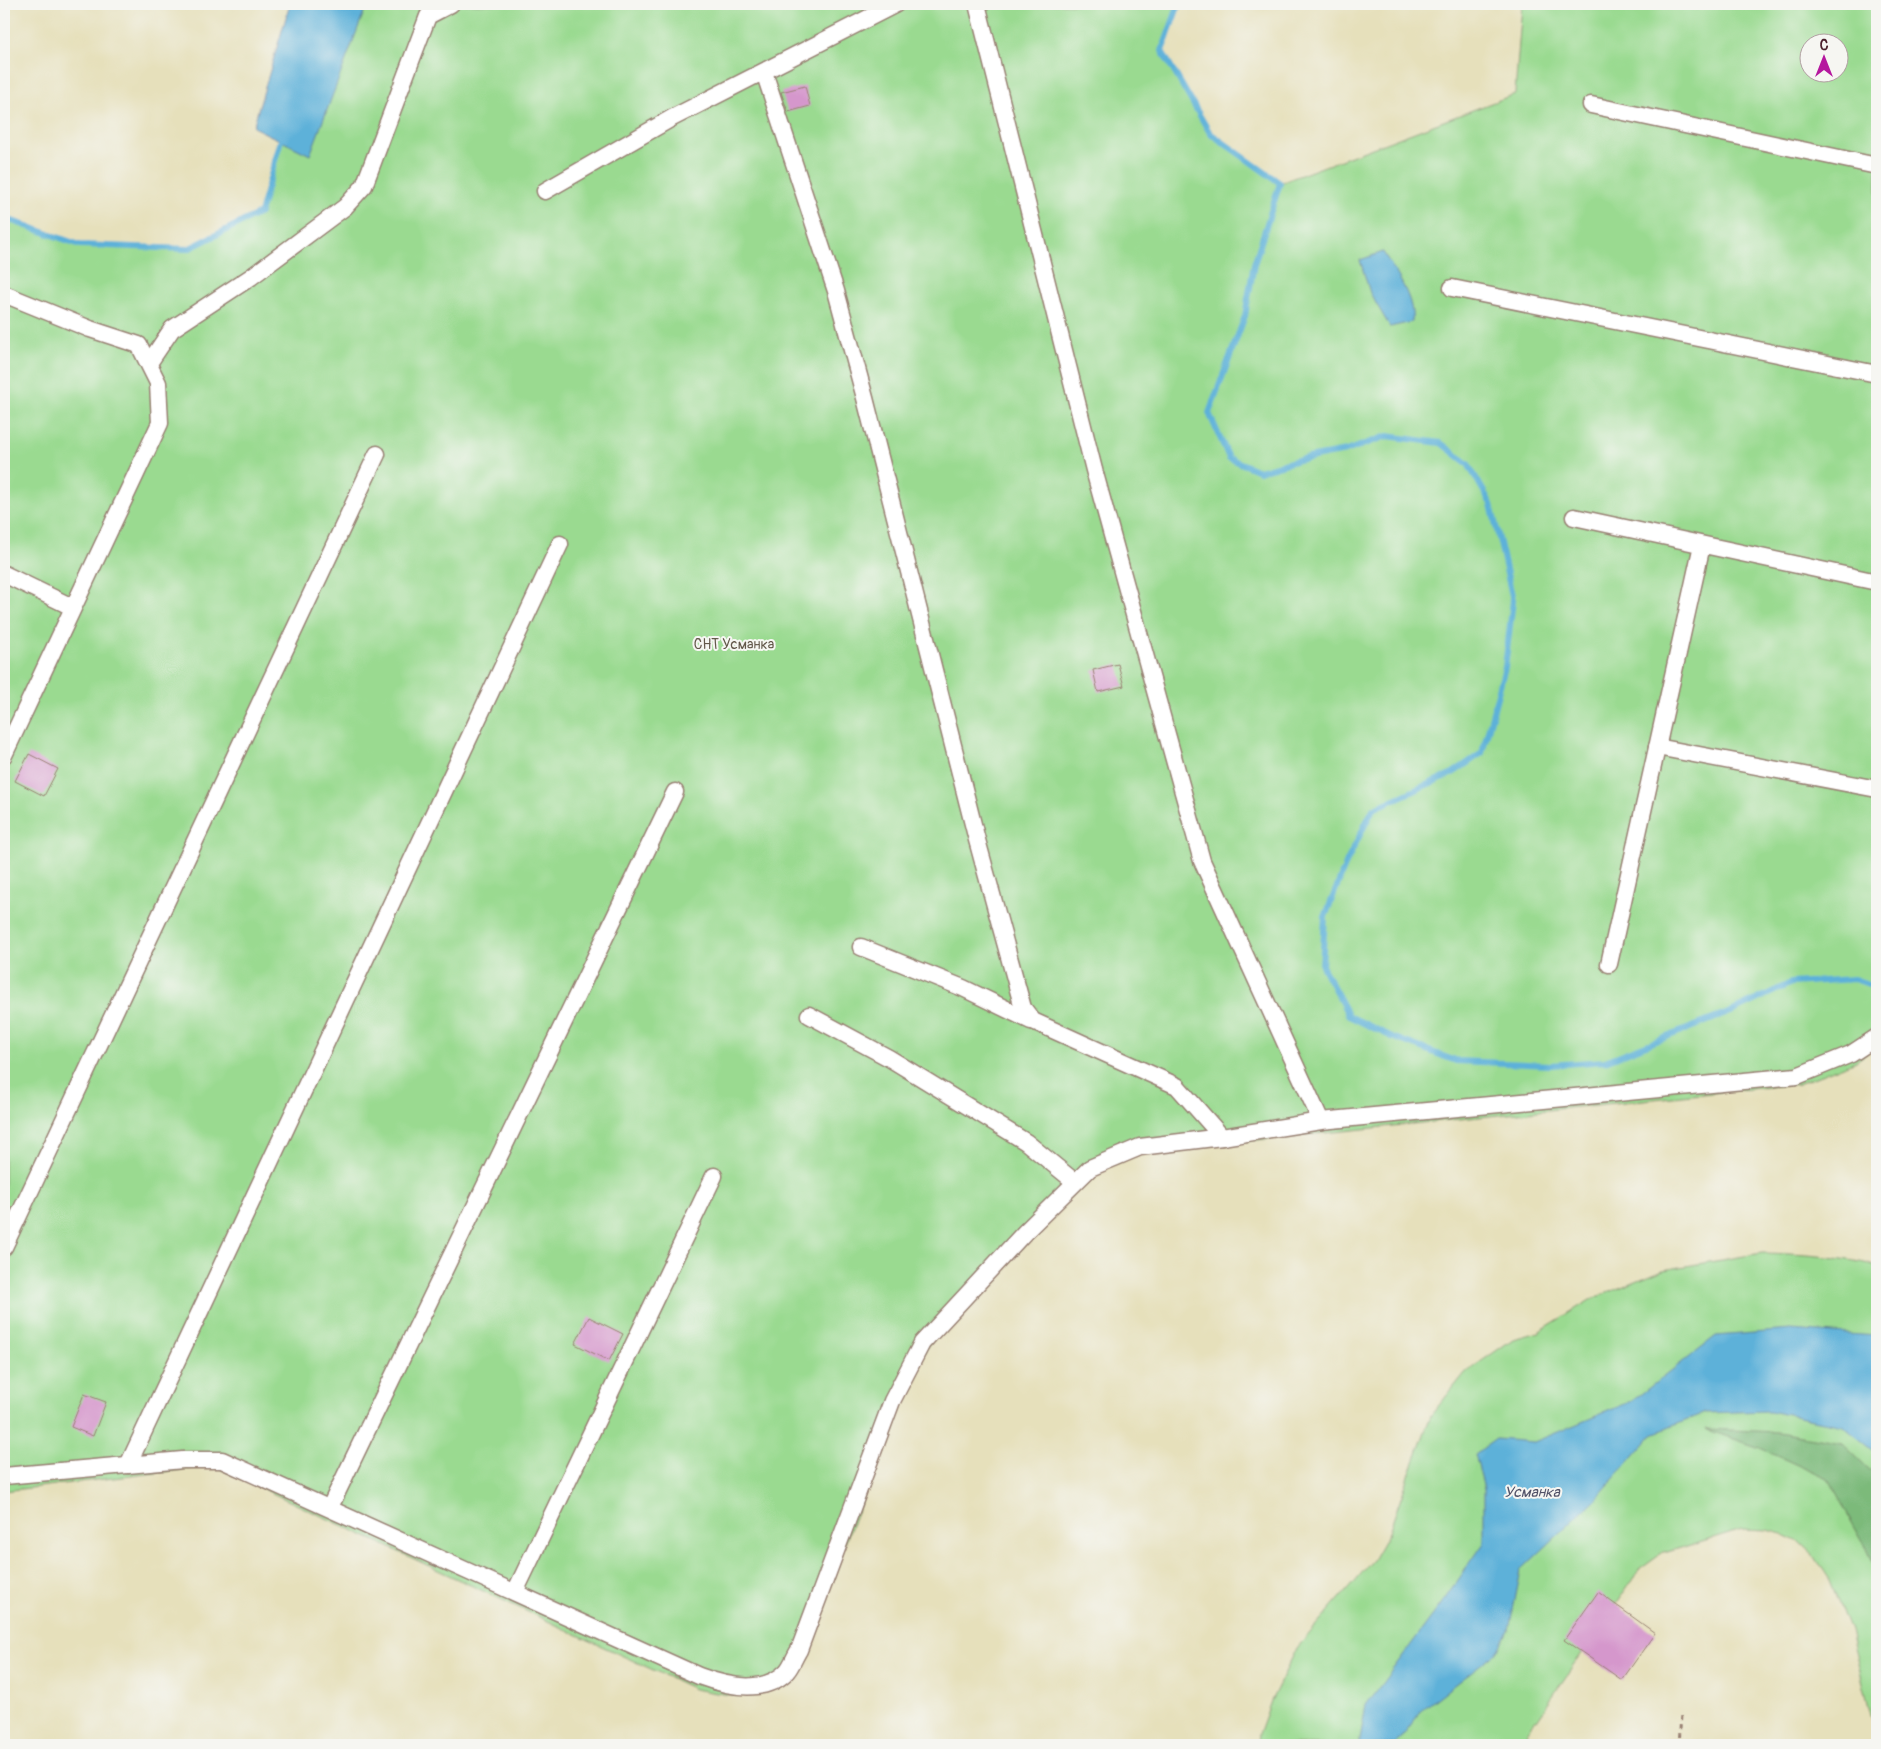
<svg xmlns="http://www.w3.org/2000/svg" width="1881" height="1749" viewBox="0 0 1881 1749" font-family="Pangolin,sans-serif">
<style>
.green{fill:#9ada90;stroke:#727c5e;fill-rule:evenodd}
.forest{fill:#7bba7a;stroke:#626c52}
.water{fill:#5db1d9;stroke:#546882}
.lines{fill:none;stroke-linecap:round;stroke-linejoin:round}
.stream{stroke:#5db1d9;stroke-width:6}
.building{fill:#d597cc}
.minor-casing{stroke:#988073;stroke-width:19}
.path{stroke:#988073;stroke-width:3;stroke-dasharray:4 4;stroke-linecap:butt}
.minor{stroke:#fff;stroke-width:16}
.labels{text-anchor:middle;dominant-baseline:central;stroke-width:4;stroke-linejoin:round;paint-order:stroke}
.park-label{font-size:14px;fill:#625749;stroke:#f6f6f2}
.water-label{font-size:15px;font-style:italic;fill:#515268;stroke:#f6f6f2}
</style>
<rect width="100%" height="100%" fill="#f6f6f2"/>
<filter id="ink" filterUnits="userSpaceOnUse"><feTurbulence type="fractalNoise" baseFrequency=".02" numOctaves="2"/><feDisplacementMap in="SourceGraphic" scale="10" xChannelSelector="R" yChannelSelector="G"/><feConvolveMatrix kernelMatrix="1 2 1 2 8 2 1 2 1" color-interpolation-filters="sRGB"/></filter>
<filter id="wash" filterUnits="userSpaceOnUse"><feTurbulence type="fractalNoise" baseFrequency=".0096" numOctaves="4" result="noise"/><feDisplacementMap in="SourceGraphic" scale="20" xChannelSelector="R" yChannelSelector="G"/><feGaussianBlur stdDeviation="1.12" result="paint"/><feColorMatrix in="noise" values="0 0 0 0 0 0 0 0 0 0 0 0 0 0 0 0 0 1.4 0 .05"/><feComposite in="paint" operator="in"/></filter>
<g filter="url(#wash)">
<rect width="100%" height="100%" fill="#e6e0bb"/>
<g class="green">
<path d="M327,4H1179L1163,51L1210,133L1280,183L1515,94L1522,4H1877V1046L1856,1061L1798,1084L1141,1152L1093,1173L928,1345L899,1403L794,1675C760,1703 734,1696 694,1689L214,1466L4,1491V218L80,245L188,249L260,213L295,91ZM1808,42H1838V72H1808Z"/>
<path d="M1762,1253C1801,1254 1839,1256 1877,1266V1738L1850,1632L1830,1580L1815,1557L1797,1540L1786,1535L1766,1530L1742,1529L1661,1554L1639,1570L1519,1745H1258L1259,1734L1271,1701L1297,1648L1373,1560L1388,1534L1431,1415L1466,1372L1513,1339L1538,1332L1590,1300L1663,1270Z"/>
</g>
<path class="forest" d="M1705,1429L1778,1432L1842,1443L1877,1477V1572L1864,1543L1828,1479L1760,1448Z"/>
<g class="water">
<path d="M290,4H367L310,155L253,127Z"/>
<path d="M1383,252C1395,272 1415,298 1412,322L1390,327L1370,293L1360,260Z"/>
<path d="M1790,1330L1877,1336V1453L1843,1426L1769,1411L1705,1413L1653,1434L1595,1500L1521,1570L1509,1630L1499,1650L1423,1709L1395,1745H1359L1366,1705L1442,1603L1484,1543V1489L1475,1454L1496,1439L1534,1442L1632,1401L1716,1336Z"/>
</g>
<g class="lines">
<g class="stream">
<path d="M1179,4L1162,51L1210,133L1280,183L1254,264L1245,316L1209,413L1229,458L1259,471L1298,460L1346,451L1387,436L1441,443L1468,464L1491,504L1513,600L1505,667L1482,753L1453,773L1373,809L1347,861L1325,917L1322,966L1349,1016L1392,1037L1456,1061L1550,1065L1605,1061L1731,1012L1791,983L1854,979L1877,987"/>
<path d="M4,218L80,245L188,249L260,213L283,133"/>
</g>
</g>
<g id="blocks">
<g class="building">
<path d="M805,86L810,106L788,112L781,92Z"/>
<path d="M1118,664L1124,686L1098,692L1093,670Z"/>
<path d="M29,754L58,769L44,796L15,781Z"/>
<path d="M589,1317L623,1334L609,1361L575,1344Z"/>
<path d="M84,1394L106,1402L93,1436L71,1427Z"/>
<path d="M1598,1592L1655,1633L1622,1680L1564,1640Z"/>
</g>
</g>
</g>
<g filter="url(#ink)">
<use href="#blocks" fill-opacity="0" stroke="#988073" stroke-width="1"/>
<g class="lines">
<defs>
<g id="minor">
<path d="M977,4L1094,470L1202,861L1321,1121"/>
<path d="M764,72L836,291L865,398L977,840L1023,1008L1033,1021L1177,1086L1222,1137"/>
<path d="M1591,105L1877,166"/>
<path d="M545,191L672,118L896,4"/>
<path d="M1452,288L1877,374"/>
<path d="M4,294L90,329L139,345L158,383L160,423L4,755"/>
<path d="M149,363L172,329L251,277L345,207L364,186L428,16L451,4"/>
<path d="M1574,517L1877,582"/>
<path d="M4,574L72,607"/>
<path d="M1657,747L1877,789"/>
<path d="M861,947L963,988L1031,1021"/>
<path d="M1609,964L1702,545"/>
<path d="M809,1015L889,1058L1026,1142L1075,1182"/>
<path d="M4,1247L377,454"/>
<path d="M128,1465L560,544"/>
<path d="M4,1476L183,1460H222L699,1676C726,1686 765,1695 787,1671C792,1665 795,1656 799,1650L892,1401L922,1343L1025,1232L1090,1168L1140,1147L1222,1137L1321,1121L1797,1076L1851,1054L1877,1037"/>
<path d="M330,1507L675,792"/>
<path d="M515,1592L714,1176"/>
</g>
</defs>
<use href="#minor" class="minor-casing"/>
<path class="path" d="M1679,1745L1681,1715"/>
<use href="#minor" class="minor"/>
</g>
</g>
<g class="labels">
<g class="park-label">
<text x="734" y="644">СНТ Усманка</text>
</g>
<g class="water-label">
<text x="1532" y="1492">Усманка</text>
</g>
</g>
<rect width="1881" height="1749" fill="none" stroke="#f6f6f2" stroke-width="20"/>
<g transform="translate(1824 58)"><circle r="24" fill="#f6f6f2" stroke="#b1a0a2"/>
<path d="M0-4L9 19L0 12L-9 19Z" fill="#b5179e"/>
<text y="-8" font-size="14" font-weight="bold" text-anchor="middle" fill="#4a1f2b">С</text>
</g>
</svg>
